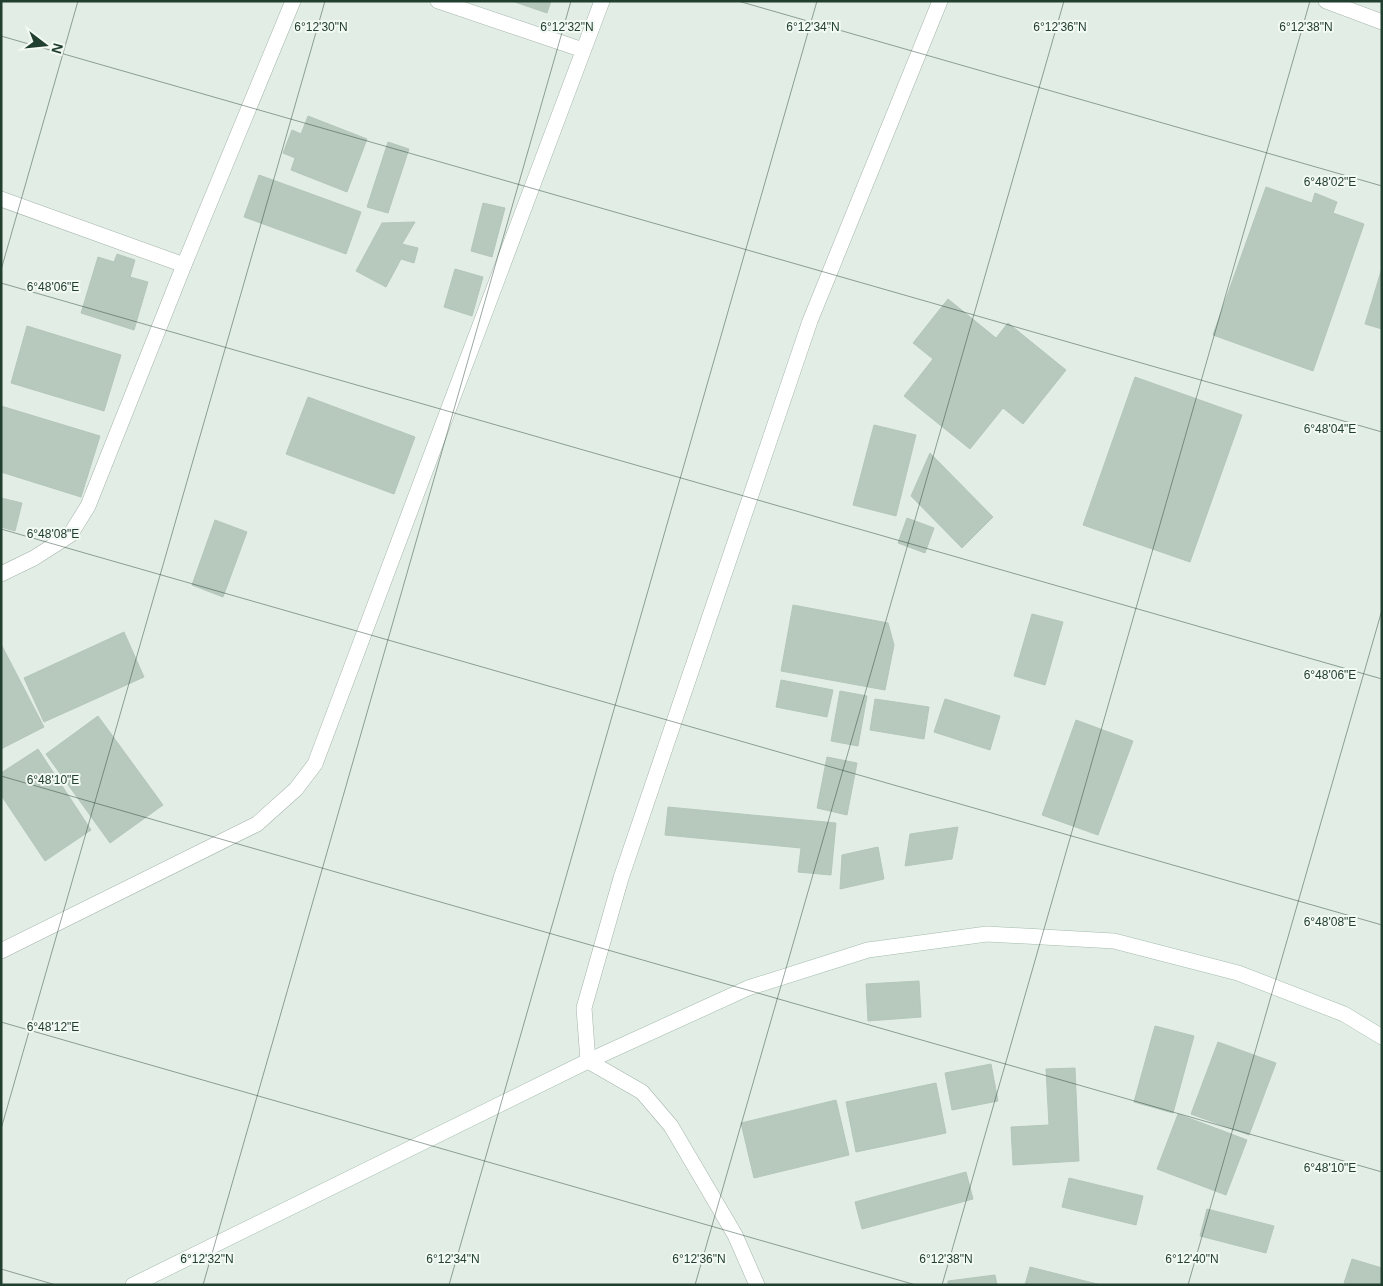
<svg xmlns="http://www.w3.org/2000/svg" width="1383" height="1286" viewBox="0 0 1383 1286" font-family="Helvetica,sans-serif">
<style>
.building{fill:#b7c8bd;stroke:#b4c7ba}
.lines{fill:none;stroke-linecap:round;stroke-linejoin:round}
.street-casing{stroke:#a4b5ab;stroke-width:16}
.secondary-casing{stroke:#a3bcac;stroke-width:16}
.street{stroke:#fff;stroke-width:15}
.secondary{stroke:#fff;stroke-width:15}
.ticks{fill:none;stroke:#213f2f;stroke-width:1;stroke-opacity:0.45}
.ticks-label{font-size:12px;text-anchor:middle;fill:#213f2f;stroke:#f3f9f4;stroke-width:4;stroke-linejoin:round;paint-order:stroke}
</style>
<rect width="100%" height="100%" fill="#e2ede5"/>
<g class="building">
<path d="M512,1H551L547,13Z"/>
<path d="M308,116L367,139L347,192L291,170L295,158L283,153L292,130L301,134Z"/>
<path d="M388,142L409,149L388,213L367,207Z"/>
<path d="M259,175L361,212L346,254L244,217Z"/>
<path d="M1266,187L1312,203L1315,193L1337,202L1333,213L1364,224L1313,371L1213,335Z"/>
<path d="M483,203L505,208L492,257L471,251Z"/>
<path d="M415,222L402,244L418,248L414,263L401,259L386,287L356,271L382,223Z"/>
<path d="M117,254L135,260L130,277L148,282L134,330L81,313L98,257L114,262Z"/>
<path d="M1382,268V329L1365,324Z"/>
<path d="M455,269L483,277L472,316L444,307Z"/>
<path d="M948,299L996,338L1008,323L1066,370L1023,424L1003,408L970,449L904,396L933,359L913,343Z"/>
<path d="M27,326L121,355L104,411L11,383Z"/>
<path d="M1135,377L1242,415L1190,562L1083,525Z"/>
<path d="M308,397L415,437L394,494L286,454Z"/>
<path d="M1,406L100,436L81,497L1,472Z"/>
<path d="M874,425L916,435L896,516L853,505Z"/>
<path d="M930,453L993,517L962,548L911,496Z"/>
<path d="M1,498L22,503L15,531L1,527Z"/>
<path d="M907,518L934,528L925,553L898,543Z"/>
<path d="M215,520L247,532L223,597L192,585Z"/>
<path d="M793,605L888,623L894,645L885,690L781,671Z"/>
<path d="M1032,614L1063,622L1045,685L1014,676Z"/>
<path d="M124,632L144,677L44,722L24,678Z"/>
<path d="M1,644L44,727L1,749Z"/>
<path d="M781,680L833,690L827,717L776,707Z"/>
<path d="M840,691L867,696L858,746L831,741Z"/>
<path d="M875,699L929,707L924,739L870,730Z"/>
<path d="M945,699L1000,716L990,750L934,732Z"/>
<path d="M98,716L163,805L110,843L46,754Z"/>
<path d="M1076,720L1133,741L1098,835L1042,815Z"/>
<path d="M38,749L91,830L45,861L1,795V773Z"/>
<path d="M827,757L857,763L847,815L817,808Z"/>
<path d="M668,807L836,823L831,875L798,872L801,848L665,835Z"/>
<path d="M958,827L952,859L905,866L910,834Z"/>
<path d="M878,847L884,879L840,889L842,855Z"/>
<path d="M919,981L921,1017L868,1021L866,984Z"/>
<path d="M1155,1026L1194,1036L1173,1113L1134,1102Z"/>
<path d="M1218,1042L1276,1063L1249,1135L1191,1114Z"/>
<path d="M991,1064L998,1101L952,1110L945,1073Z"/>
<path d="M1075,1068L1079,1161L1013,1165L1011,1127L1049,1125L1046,1069Z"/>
<path d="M936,1083L946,1133L856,1152L846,1102Z"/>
<path d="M836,1100L849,1155L754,1178L741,1123Z"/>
<path d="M1178,1114L1247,1140L1226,1195L1157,1169Z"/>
<path d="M966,1172L973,1199L862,1229L855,1202Z"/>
<path d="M1069,1178L1143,1196L1136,1225L1062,1207Z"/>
<path d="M1207,1209L1274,1226L1266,1253L1200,1236Z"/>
<path d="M1352,1259L1382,1268V1285L1344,1283Z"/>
<path d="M1030,1267L1101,1285H1025Z"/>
<path d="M995,1275L997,1285H948V1281Z"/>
</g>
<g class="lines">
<defs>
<g id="street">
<path d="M438,1L583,50"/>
<path d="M1326,1L1382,22"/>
<path d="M1,199L184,265"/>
<path d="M1,574L34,558L70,535L88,506L184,265L293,1"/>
<path d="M1,951L257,824L296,789L315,764L602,1"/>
<path d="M757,1285L735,1235L671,1126L642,1092L588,1061L584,1008L621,878L810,321L940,1"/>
</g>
<path id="secondary" d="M133,1285L588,1061L748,988L868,950L987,934L1114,941L1238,973L1344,1014L1382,1037"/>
</defs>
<use href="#street" class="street-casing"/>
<use href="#secondary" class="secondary-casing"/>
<use href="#street" class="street"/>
<use href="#secondary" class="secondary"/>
</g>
<path class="ticks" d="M738,1L1382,186M1,36L1382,432M1,270L78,1M1,283L1382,679M1,529L1382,925M1,776L1382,1172M1,1022L916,1285M1,1129L325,1M1,1269L56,1285M203,1285L571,1M449,1285L817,1M695,1285L1064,1M942,1285L1310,1M1188,1285L1382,610"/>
<g class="ticks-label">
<text x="321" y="31">6°12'30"N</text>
<text x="567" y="31">6°12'32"N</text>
<text x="813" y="31">6°12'34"N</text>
<text x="1060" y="31">6°12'36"N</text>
<text x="1306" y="31">6°12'38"N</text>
<text x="1330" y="186">6°48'02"E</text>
<text x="53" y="291">6°48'06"E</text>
<text x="1330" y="433">6°48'04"E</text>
<text x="53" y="538">6°48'08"E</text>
<text x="1330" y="679">6°48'06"E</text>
<text x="53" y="784">6°48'10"E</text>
<text x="1330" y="926">6°48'08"E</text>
<text x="53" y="1031">6°48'12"E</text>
<text x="1330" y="1172">6°48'10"E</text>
<text x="207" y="1263">6°12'32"N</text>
<text x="453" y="1263">6°12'34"N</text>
<text x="699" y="1263">6°12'36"N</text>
<text x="946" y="1263">6°12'38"N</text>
<text x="1192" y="1263">6°12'40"N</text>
</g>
<rect width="1383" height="1286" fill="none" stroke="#213f2f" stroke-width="5"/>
<g transform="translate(45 45) rotate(106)" stroke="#f3f9f4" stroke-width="4" paint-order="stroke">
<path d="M0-4L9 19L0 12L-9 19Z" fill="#213f2f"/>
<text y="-8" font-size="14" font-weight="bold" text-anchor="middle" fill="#213f2f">N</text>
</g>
</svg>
